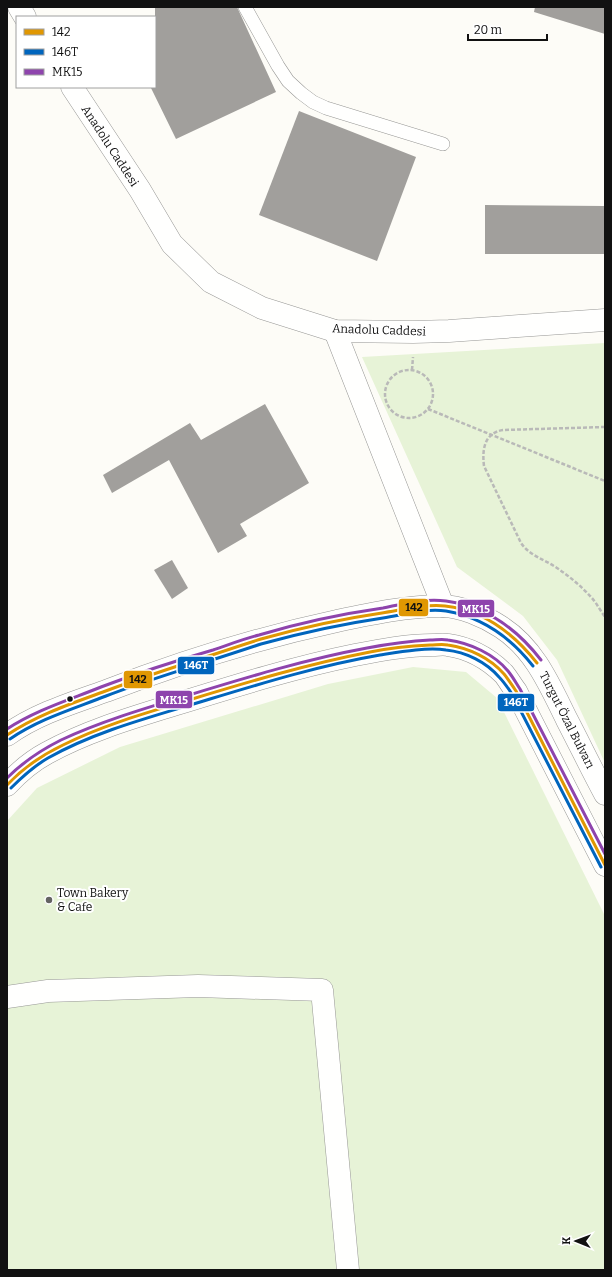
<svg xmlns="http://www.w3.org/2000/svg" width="612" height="1277" viewBox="0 0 612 1277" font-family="Bitter,serif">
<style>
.green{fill:#e7f3d7}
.building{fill:#a19f9c}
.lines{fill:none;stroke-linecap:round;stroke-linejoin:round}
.service-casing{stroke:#979795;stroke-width:14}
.minor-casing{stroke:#979795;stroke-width:23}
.tertiary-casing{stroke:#979795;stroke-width:23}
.path{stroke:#b9b9b8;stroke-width:2.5;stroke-dasharray:4 2;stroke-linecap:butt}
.service{stroke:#fffffe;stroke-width:13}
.minor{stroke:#fffffe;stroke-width:22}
.tertiary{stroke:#fffffe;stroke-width:22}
.bus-1-casing{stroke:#fff;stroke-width:6}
.bus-2-casing{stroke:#fff;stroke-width:6}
.bus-3-casing{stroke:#fff;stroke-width:6}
.bus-1{stroke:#e09702;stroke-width:3}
.bus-2{stroke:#0065bd;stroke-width:3}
.bus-3{stroke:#8e44ad;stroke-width:3}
.bus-dot{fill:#111;stroke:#fff;stroke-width:1.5}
.poi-dot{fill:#646362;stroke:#fff;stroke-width:1.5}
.labels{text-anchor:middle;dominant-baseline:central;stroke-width:4;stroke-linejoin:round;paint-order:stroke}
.street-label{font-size:12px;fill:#111;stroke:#fff}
.poi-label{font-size:12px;fill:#111;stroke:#fff;text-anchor:start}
.line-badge{stroke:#fff;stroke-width:1.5}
.badge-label{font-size:11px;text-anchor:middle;font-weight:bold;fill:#fff}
.pale-badge-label{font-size:11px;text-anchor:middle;font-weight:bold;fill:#111}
</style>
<rect width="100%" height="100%" fill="#fdfcf7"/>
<g class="green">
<path d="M605,343V763L557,660L523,616L457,567L362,357Z"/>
<path d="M413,667L466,672L497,698L605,916V1270H7V821L37,788L120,747L328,684Z"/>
</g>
<g class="building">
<path d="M155,7H237L276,92L176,139L151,88L155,87Z"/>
<path d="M535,7H605V34L534,12Z"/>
<path d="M299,111L416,157L377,261L259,215Z"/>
<path d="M485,205L605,206V254H485Z"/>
<path d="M265,404L309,483L240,524L247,536L218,553L169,460L112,493L103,475L190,423L201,440Z"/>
<path d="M172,560L188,588L172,599L154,570Z"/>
</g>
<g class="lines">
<defs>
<path id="service" d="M245,7L278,66L288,81L301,93L313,102L326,108L443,144"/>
<g id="minor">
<path d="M335,331L443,606"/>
<path d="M7,997L48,991L198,986L322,990L348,1270"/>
</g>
<g id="tertiary">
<path d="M19,7L25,17"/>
<path d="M72,87L140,190L172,244L211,282L262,308L335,331L413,332L449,331L605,320"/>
<path d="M7,735C36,714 72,703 106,691C181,662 258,638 337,621C370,614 407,606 441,606C461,606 484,616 501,627C535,649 550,686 567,720C580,745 592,770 605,794"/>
<path d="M7,785C18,773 32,761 47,753C89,730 135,717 180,703C238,685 296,667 355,655C381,650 407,645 433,645C438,645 443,644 448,645C469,648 489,659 504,674C508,679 512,686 516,691L605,865"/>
</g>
</defs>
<use href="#service" class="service-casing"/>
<use href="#minor" class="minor-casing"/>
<use href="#tertiary" class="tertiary-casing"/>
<g class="path">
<path d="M412,370L413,357"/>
<circle cx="409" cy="394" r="24"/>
<path d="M428,409L605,481"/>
<path d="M605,427L503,430C484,433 482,450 484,466L521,543C530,556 544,559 557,568C569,576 581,586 590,596C596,602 600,610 605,617"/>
</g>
<use href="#service" class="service"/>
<use href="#minor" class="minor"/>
<use href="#tertiary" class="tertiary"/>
<defs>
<g id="bus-1">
<path d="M7,735C37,715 70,704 103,692C140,678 177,666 215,654C230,649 245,644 261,639C300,628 341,619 382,613C402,610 424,604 445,606C483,610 514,634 537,663"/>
<path d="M7,785C23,768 42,755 63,745C103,725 146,713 189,700C248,682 308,664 370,652C390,648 410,646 430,645C436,645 442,644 448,645C469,648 490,658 504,674C508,679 512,685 516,691L605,865"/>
</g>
<g id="bus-2">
<path d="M10,739C39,719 73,709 106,696C142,682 179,671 215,659C231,654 246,649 261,644C301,633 342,624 383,618C403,615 425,608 446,611C482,617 511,638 533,666"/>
<path d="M11,788C22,777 34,766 48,758C98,730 155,716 210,699C266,682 322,665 380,655C399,652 427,647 446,650C466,652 486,662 499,677C504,682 508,688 512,694L601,867"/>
</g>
<g id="bus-3">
<path d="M7,729C36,710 69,700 101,687C138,673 175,661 213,650C228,645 243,639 259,635C299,623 341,614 383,608C403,604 425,598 446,601C485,606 517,629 541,660"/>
<path d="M7,778C23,762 41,750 61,740C102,721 146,708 189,695C248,677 307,659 367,648C388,644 409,641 430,640C436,640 442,639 448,640C470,643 494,654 508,671C513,677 516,683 520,689L605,854"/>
</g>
</defs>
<use href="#bus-1" class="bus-1-casing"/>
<use href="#bus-2" class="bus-2-casing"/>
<use href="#bus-3" class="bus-3-casing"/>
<use href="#bus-1" class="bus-1"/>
<use href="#bus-2" class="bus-2"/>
<use href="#bus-3" class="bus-3"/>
</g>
<circle class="bus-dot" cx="70" cy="699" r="3.5"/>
<circle class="poi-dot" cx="49" cy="900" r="4"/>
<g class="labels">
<g class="street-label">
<text transform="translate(110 146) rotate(57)">Anadolu Caddesi</text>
<text transform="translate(379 330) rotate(2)">Anadolu Caddesi</text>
<text transform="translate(567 720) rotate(63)">Turgut Özal Bulvarı</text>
</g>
<g class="poi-label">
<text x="57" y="893">Town Bakery<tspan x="57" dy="14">&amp; Cafe</tspan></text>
</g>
</g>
<g class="line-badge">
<rect x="398" y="598" width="31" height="19" rx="4" fill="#e09702"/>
<rect x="457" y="599" width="38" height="19" rx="4" fill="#8e44ad"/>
<rect x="177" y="656" width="38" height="19" rx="4" fill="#0065bd"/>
<rect x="123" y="670" width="30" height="19" rx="4" fill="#e09702"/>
<rect x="155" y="690" width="38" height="19" rx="4" fill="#8e44ad"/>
<rect x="497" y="693" width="38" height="19" rx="4" fill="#0065bd"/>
</g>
<g class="badge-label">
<text x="476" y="613">MK15</text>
<text x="196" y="669">146T</text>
<text x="174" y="704">MK15</text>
<text x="516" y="706">146T</text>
</g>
<g class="pale-badge-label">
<text x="414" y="611">142</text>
<text x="138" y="683">142</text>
</g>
<rect width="612" height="1277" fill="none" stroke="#111111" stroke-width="16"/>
<rect x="16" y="16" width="140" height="72" fill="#ffffff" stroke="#a0a0a0"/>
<rect x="24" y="29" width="20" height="6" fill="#e09702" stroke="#a0a0a0"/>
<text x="52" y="36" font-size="12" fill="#111111">142</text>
<rect x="24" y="49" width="20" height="6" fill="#0065bd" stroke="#a0a0a0"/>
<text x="52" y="56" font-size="12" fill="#111111">146T</text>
<rect x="24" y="69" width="20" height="6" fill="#8e44ad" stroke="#a0a0a0"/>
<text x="52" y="76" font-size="12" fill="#111111">MK15</text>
<g transform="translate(576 1241) rotate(271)" stroke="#ffffff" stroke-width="3" paint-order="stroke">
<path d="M0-3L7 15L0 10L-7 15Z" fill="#111111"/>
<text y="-6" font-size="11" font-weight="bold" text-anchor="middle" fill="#111111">K</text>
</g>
<path d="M468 34v6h79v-6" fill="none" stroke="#111111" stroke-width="2"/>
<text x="474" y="34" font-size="12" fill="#111111" stroke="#ffffff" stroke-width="3" paint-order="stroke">20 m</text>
</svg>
